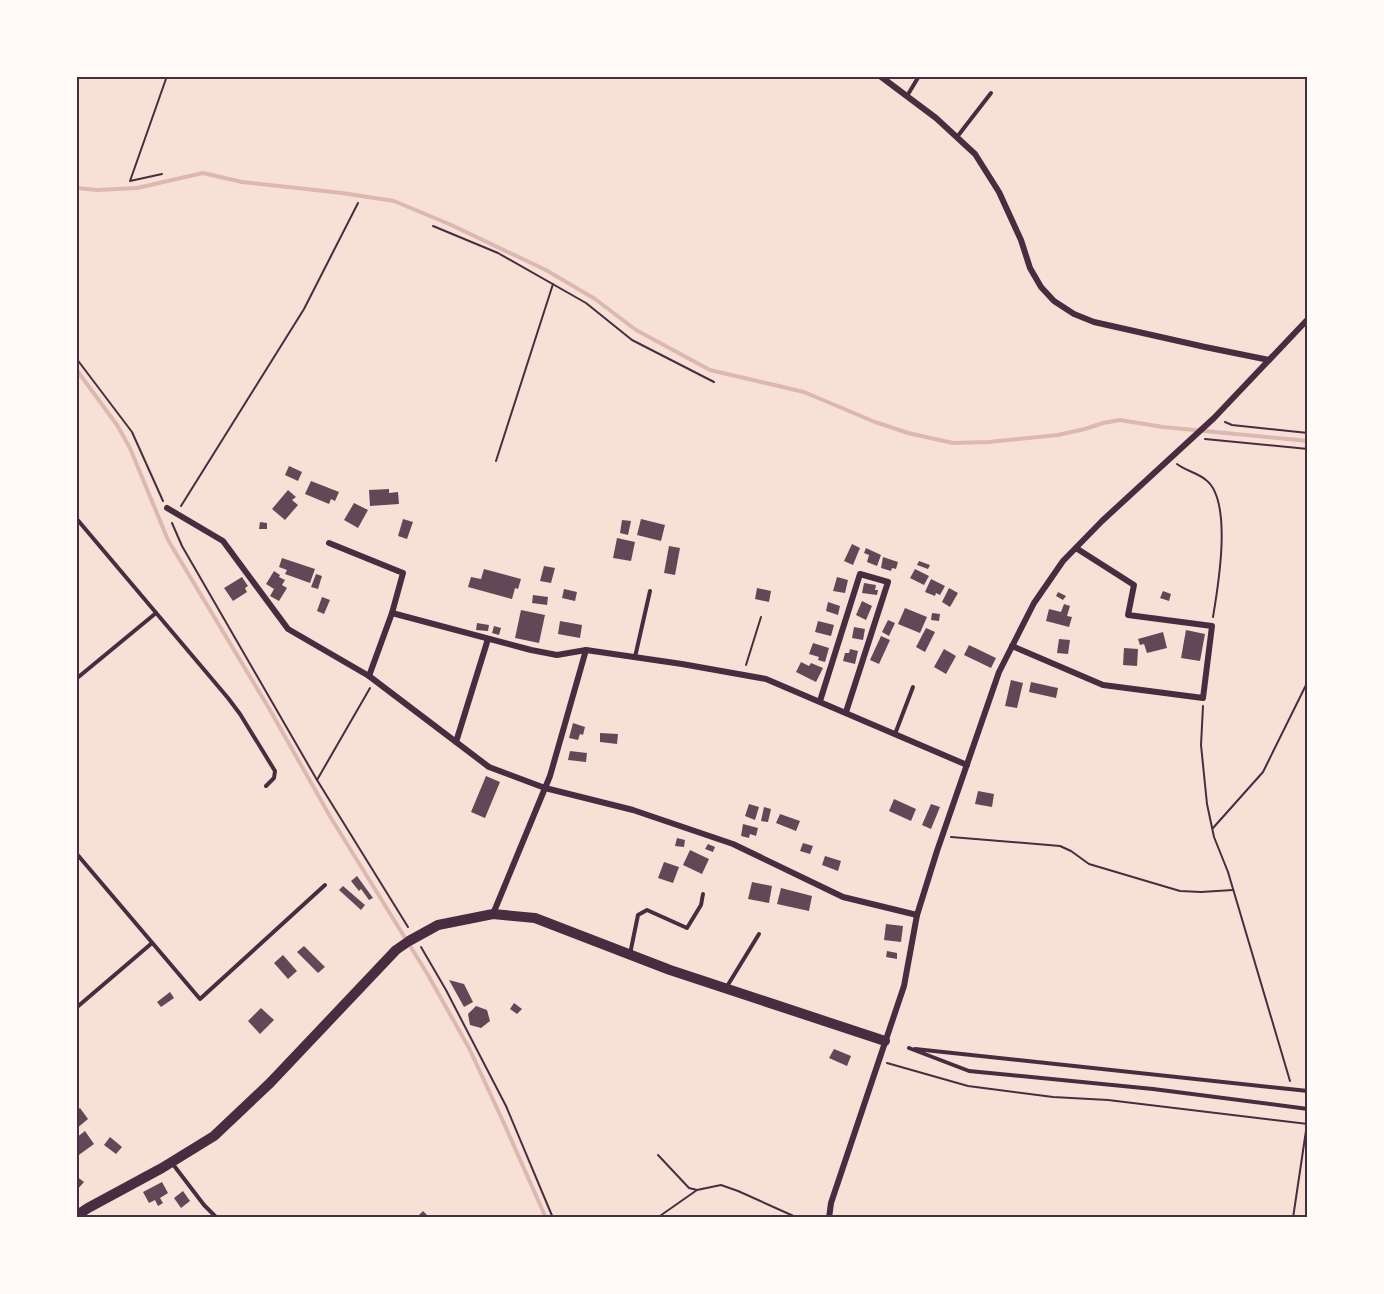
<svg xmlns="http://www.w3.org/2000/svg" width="1384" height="1294" viewBox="0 0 1384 1294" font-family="Jost,sans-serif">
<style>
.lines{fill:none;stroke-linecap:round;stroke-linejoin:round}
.stream{stroke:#dcb8b0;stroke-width:4}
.building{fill:#644757}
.path{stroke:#4a2c40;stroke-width:2}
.service{stroke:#4a2c40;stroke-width:4}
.minor{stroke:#4a2c40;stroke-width:6}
.tertiary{stroke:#4a2c40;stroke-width:10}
.neatline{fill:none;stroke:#4a2c40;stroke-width:2}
</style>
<rect width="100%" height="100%" fill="#f7e1d7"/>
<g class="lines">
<g class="stream">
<path d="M76,188L97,190L137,188L203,173L242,182L342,193L394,201L449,224L546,270L595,299L636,330L710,370L804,392L875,422L908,433L953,443L989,442L1058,435L1085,429L1103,423L1120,420L1163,427L1308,441"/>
<path d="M76,369L117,425L130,448L168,540L270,710L331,818L428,975L469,1048L502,1119L546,1218"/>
</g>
</g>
<g class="building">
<path d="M289,466L302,472L298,481L285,475Z"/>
<path d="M311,481L339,492L335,501L331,499L329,504L305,494Z"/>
<path d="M389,489V493L398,492L399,504L370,506L369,490Z"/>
<path d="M288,490L296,497L292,500L298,505L285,520L272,509Z"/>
<path d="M354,503L368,510L358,528L344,520Z"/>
<path d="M403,519L413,522L407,539L398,536Z"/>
<path d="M641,519L665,525L661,541L637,535Z"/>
<path d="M622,520L631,521L628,535L620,533Z"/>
<path d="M260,522L267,523V529H259Z"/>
<path d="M617,538L635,542L631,561L613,558Z"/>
<path d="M852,544L860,548L853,565L844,561Z"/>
<path d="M669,546L680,548L675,575L664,573Z"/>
<path d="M866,548L881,555L877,566L867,562L869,555L864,553Z"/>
<path d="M883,557L898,562L896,569L892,568L891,571L881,568Z"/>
<path d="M282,558L315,569L310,583L285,574L287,570L279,567Z"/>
<path d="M919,561L930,565L928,569L917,565Z"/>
<path d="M544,566L555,568L551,583L540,581Z"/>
<path d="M484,569L521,579L518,589L515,588L512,599L468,587L471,577L481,579Z"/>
<path d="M915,569L929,576L924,585L910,578Z"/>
<path d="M274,571L280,575L279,577L285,580L282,585L287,588L279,601L270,596L274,589L266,584Z"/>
<path d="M316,574L322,576L318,589L311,587Z"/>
<path d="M242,577L248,586L245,588L247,592L233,601L224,588Z"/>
<path d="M837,577L848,580L845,593L833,591Z"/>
<path d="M931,579L945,586L940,595L936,593L935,596L925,592Z"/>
<path d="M864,583L876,585L875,590H878L877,595L862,593Z"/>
<path d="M757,588L771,591L769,602L755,599Z"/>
<path d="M949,588L958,593L950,607L942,602Z"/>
<path d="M564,589L577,592L575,601L562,598Z"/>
<path d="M1163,591L1171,594L1169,601L1160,598Z"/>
<path d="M1058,592L1066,596L1063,600L1056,596Z"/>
<path d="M533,595L548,597L547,605L532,603Z"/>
<path d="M322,597L330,600L324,614L317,611Z"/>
<path d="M862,601L872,606L866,620L856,615Z"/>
<path d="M828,602L840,606L838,615L826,611Z"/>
<path d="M1064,604L1070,606L1067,616L1072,617L1069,627L1046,621L1049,609L1061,612Z"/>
<path d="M905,608L927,617L920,633L898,624Z"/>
<path d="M521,610L545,615L539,643L515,638Z"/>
<path d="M932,613L940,614L939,621L931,620Z"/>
<path d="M888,620L895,623L889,636L882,632Z"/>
<path d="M560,621L582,625L580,638L558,634Z"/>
<path d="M818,621L834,625L831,636L815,632Z"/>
<path d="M477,623L489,625L488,631L476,630Z"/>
<path d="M494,626L501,628L499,635L492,633Z"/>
<path d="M854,627L865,629L863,640L852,638Z"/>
<path d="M926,628L935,632L925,652L916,647Z"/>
<path d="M1186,630L1205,634L1200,661L1181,658Z"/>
<path d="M1163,632L1167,648L1147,653L1144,644L1140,645L1138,639Z"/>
<path d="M881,636L890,640L879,664L870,660Z"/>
<path d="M1059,639L1070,640L1068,654L1057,653Z"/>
<path d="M813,643L829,648L825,662L818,660L819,657L809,654Z"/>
<path d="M969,645L996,658L991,668L964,655Z"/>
<path d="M1124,648L1138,649L1137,666L1123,665Z"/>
<path d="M850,649L858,651L855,664L843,661L845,653H849Z"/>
<path d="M944,649L956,656L946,674L934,667Z"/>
<path d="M801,662L809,666L811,663L823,668L816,682L796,672Z"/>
<path d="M1011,680L1023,683L1017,708L1005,706Z"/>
<path d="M1031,682L1058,688L1056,698L1029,692Z"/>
<path d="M573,723L585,727L583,735L580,734L578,740L569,738Z"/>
<path d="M600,733L618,734L617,744L600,742Z"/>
<path d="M570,751L587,753L586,762L568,760Z"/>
<path d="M486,776L500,782L485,818L471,812Z"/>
<path d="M978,791L994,794L992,807L975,804Z"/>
<path d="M894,799L916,809L911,821L889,811Z"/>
<path d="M749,804L759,807L755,820L745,816Z"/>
<path d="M931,804L940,807L931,829L922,825Z"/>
<path d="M764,807L771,809L768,822L761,821Z"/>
<path d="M780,814L800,821L796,831L776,823Z"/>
<path d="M743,824L758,828L756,836L750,834L749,838L741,836Z"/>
<path d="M677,838L685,840L684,847L675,846Z"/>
<path d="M803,843L813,846L810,854L800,851Z"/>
<path d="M708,844L715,847L713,852L705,849Z"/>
<path d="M690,850L709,859L702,874L683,865Z"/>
<path d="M825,856L841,861L838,871L822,865Z"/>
<path d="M664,862L679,867L673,883L658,878Z"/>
<path d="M357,876L373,898L369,900L361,889L359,891L351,881Z"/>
<path d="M752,882L772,886L769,903L748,899Z"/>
<path d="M343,886L365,905L361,910L339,890Z"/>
<path d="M781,888L812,896L809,911L777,904Z"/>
<path d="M886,924L903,926L901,942L884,940Z"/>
<path d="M304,946L325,967L318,973L297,952Z"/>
<path d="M887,951L897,953V959L886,957Z"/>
<path d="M283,955L297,971L288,979L274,963Z"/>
<path d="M449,980L464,984L473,1002L464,1007Z"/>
<path d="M170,992L174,998L161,1007L157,1002Z"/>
<path d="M514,1003L522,1009L517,1014L510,1009Z"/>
<path d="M476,1006L487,1010L490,1021L481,1028L470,1025L468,1014Z"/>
<path d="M261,1008L274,1020L260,1034L248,1021Z"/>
<path d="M834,1049L851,1056L847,1066L829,1058Z"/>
<path d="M80,1108L88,1119L76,1129V1111Z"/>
<path d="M85,1131L94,1144L76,1157V1138Z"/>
<path d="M110,1137L122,1147L116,1154L104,1145Z"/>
<path d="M76,1176L84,1182L76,1191Z"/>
<path d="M162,1182L168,1193L160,1198L163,1203L158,1206L155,1200L149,1203L143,1192Z"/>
<path d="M183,1191L190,1201L181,1208L174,1198Z"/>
<path d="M423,1211L430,1218H416Z"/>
</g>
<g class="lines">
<g class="path">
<path d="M162,174L130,181L167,76"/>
<path d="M433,226L498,253L586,303L632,340L714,382"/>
<path d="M76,358L132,432L163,501"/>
<path d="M1225,422L1232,425L1308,433"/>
<path d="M1205,439L1308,449"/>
<path d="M496,461L553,284"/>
<path d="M1177,464C1186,471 1198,473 1206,480C1233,501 1218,587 1213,617"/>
<path d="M181,506L304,309L358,203"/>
<path d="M172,523L182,546L317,780L408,927"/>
<path d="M746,665L761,617"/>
<path d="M1203,706L1201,745L1207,804L1214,837L1228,872L1290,1081"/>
<path d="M317,780L370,688"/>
<path d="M1213,828L1263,772L1308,681"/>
<path d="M951,837L1060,846L1071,851L1089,864L1180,891L1201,892L1233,890"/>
<path d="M421,947L446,990L506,1106L553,1218"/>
<path d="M887,1063L968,1086L1053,1097L1108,1100L1308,1124"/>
<path d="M658,1155L689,1188L697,1190L721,1185L738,1191L798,1218"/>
<path d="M657,1218L697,1190"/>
<path d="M1293,1218L1307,1124"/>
</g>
<g class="service">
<path d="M907,96L919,76"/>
<path d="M957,137L991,93"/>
<path d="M76,518L228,698L240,714L275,771L274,778L266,786"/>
<path d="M635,657L650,591"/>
<path d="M76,679L156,613"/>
<path d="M895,734L913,687"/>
<path d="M76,853L200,999L325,885"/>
<path d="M630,954L638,915L647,910L687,928L701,905L703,894"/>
<path d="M726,988L759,934"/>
<path d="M76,1008L152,943"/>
<path d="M909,1048L969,1071L1153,1089L1308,1109"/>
<path d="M915,1049L1308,1091"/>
<path d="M172,1163L204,1205L217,1218"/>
</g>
<g class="minor">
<path d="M880,76L936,118L975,154L999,192L1021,240L1030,268L1041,287L1054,301L1074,314L1094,322L1205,347L1269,360"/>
<path d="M167,508L223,541L288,629L369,676L489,767L545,788L633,810L733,844L843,897L917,915"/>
<path d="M329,543L403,573L392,613L369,676"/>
<path d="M392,613L531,650L557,655L586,650"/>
<path d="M1012,646L1103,685L1203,698L1212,626L1128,615L1134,585L1076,548"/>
<path d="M820,701L860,574L888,582L846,712"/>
<path d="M456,742L488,639"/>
<path d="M493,914L550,776L586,650L682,664L766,679L967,765"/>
<path d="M829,1218L831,1203L904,986L917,915L937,851L999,672L1034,603L1063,561L1102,521L1214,418L1308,319"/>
</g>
<path class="tertiary" d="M76,1216L88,1208L162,1168L214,1136L270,1083L396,950L409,941L438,925L493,914L535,918L670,970L885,1041"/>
</g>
<rect width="1384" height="1294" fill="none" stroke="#fffaf5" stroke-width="156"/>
<rect x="78" y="78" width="1228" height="1138" class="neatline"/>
</svg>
